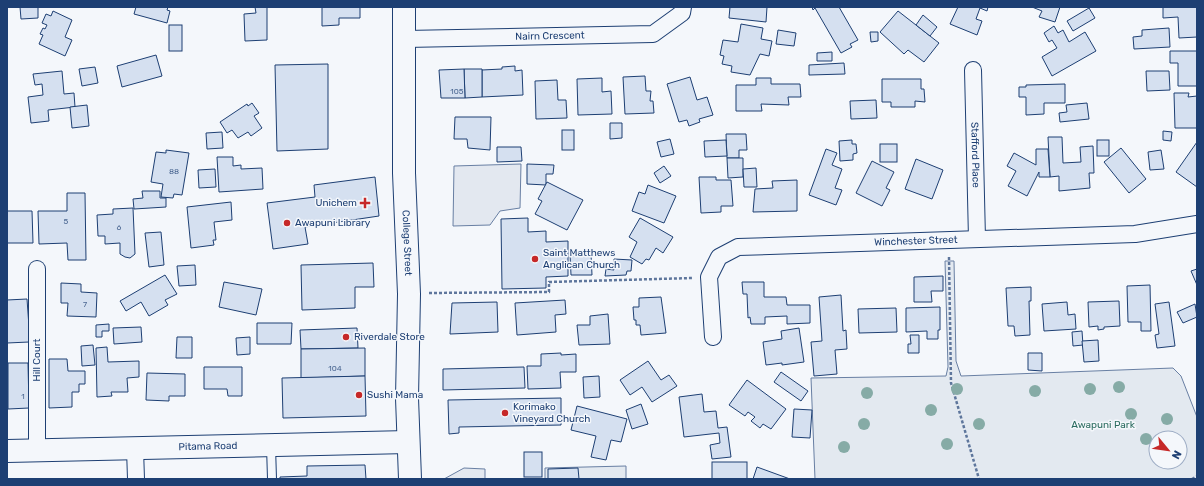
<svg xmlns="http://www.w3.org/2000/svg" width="1204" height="486" viewBox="0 0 1204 486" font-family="Rubik,sans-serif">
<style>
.green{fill:#e3e9f0;stroke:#687fa3;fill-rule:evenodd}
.parking{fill:#e3e8f0;stroke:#687fa3}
.building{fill:#d5e0f0;stroke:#1d3f73}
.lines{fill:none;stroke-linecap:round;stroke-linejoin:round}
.lane-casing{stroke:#1d3f73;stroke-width:10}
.street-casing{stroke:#1d3f73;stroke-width:18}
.secondary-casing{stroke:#1d3f73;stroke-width:24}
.path{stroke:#5e769c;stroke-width:2.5;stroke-dasharray:3 2;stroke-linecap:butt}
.lane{stroke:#f4f7fb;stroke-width:8}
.street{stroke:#f4f7fb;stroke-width:16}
.secondary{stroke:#f4f7fb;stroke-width:22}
.tree{fill:#86aba6}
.poi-dot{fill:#c62828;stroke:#f4f7fb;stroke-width:1.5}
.labels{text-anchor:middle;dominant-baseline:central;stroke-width:3;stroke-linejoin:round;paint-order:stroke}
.number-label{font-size:8px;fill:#4b6792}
.street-label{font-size:10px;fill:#1d3f73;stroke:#f4f7fb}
.poi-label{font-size:10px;fill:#1d3f73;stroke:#f4f7fb;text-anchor:start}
.park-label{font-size:10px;fill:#2c6c60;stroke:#f4f7fb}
</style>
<rect width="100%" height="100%" fill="#f4f7fb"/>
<g class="green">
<path d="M945,261H954L956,361L961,376L1173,368L1181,376L1197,417V479H815L811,378L946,376L948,367ZM1156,438H1180V462H1156Z"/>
<path d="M626,466V479H545V468Z"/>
</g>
<g class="parking">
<path d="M521,164L520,208L500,211L490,225L453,226L454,166Z"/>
<path d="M464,468L485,469V479H444Z"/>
</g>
<g class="building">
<path d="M20,7H38V18L21,19Z"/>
<path d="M136,7H168L167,10L170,11L167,23L134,14Z"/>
<path d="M255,7H267V40L245,41L244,14L256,13Z"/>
<path d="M322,7H360V18H339V25L322,26Z"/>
<path d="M730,7H767L766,22L729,18Z"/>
<path d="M812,7H839L858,40L850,44L852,47L841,53L815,8L813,10Z"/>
<path d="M958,7H988L987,11L980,8L976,19L982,21L977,35L950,24Z"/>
<path d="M1032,7H1060L1055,22L1039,17L1042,11Z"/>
<path d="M1163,7H1197V37L1179,38L1178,17L1163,18Z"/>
<path d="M1089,8L1095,18L1073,31L1067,21Z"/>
<path d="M53,11L72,20L65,37L72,40L65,56L39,44L43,35L40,34L43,28L45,29L47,25L42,23L46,14L51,16Z"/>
<path d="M898,11L939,43L924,62L908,50L904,54L880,32Z"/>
<path d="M923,15L937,27L930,36L916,25Z"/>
<path d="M741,24L763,28L761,39L772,41L769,56L760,54L750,75L731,72L732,66L722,64L724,56L720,55L723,40L738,42Z"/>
<rect x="169" y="25" width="13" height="26"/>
<path d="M1054,26L1058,33L1063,30L1069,42L1085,32L1096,51L1052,76L1042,57L1057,48L1052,40L1049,42L1044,33Z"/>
<path d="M1169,28L1170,47L1134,49L1133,37L1142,36V30Z"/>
<path d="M778,30L796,33L794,46L776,44Z"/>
<path d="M870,32H878V41L871,42Z"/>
<path d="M1170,51H1197V86H1178V63H1170Z"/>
<path d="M832,52V61H817V53Z"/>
<path d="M156,55L162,76L122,87L117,66Z"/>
<path d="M844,63L845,74L809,75V65Z"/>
<path d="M328,64V149L277,151L275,65Z"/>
<path d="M515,66V71L522,70L523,95L482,97V70L502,69V67Z"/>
<path d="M95,67L98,83L82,86L79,69Z"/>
<path d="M464,69H482V97L465,98Z"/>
<path d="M464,69L465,98H441L439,70Z"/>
<path d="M62,71L64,94L74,93L75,107L48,110L49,121L31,123L28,97L43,95L42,84L35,85L33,74Z"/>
<path d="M1146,71H1169L1170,90L1147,91Z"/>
<path d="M645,76L646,91H651L650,101H653L654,113L625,114L623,77Z"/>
<path d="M690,77L697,100L707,97L713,115L699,119L700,122L689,126L687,120L679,122L667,84Z"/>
<path d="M602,78V92L611,91L612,114L578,115L577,79Z"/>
<path d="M756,78H771V84H800L801,97H788L789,105L761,104L762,111H736V85H756Z"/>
<path d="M882,79H921V89H924L925,102L915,101V107H891V102H882Z"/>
<path d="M557,80L558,100H566L567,118L536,119L535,81Z"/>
<path d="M1065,84V103H1044V114L1026,115V97H1019V87H1026V85Z"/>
<path d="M1174,93H1189L1188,97L1197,96V128H1175Z"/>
<path d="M876,100L877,118L851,119L850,101Z"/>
<path d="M252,103L259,113L254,116L262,128L251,136L248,132L238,138L232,130L227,133L220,122L247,104L248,106Z"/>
<path d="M1087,103L1089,119L1060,122L1059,113L1067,112L1066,105Z"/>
<path d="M87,105L89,126L72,128L70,107Z"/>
<path d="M455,117H491L490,150L468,148L467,139H454Z"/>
<path d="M610,123H622V138L610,139Z"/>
<rect x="562" y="130" width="12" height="20"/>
<path d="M1163,131L1172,132L1171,141L1163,140Z"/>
<path d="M222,132L223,148L207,149L206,133Z"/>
<path d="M726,134H746L747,150H739V158H727Z"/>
<path d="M1048,137H1062L1063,163L1081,162L1080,147L1093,146L1094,173H1089L1090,188L1059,191V176L1050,177Z"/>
<path d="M670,139L674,154L661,157L657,142Z"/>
<path d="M726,140L727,156L705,157L704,141Z"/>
<path d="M852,140V144H856L857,153L853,154V160L840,161L839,141Z"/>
<rect x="1097" y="140" width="12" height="16"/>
<path d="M1197,142V187L1176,172Z"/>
<rect x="880" y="144" width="17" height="18"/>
<path d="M497,147H521L522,161L497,162Z"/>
<path d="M1121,148L1146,179L1129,193L1104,162Z"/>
<path d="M826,149L837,153L832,165L842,169L835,188L842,190L836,205L809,195Z"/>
<path d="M1036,149H1048L1050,177H1039V172L1027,196L1008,186L1016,171L1007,166L1014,153L1036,165Z"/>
<path d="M166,150L189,153L182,195L174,194L173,198L161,197L163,184L151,182L156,152L166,153Z"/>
<path d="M1161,150L1164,169L1150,170L1148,152Z"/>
<path d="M217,157H233V166L241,165V169L262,168L263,189L219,192Z"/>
<path d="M727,158H743V177L728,178Z"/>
<path d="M916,159L943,170L932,199L905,189Z"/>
<path d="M872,161L894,172L886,188L890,190L882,206L856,193Z"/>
<path d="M527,164L554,165L553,174H546V185L527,184Z"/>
<path d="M664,166L671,176L660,183L654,173Z"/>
<path d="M756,168L757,187H744L743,169Z"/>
<path d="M215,169L216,187L199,188L198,170Z"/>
<path d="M375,177L379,216L305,227L308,244L273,249L267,203L315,197L314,185Z"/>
<path d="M699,177H716V180H731L733,206H721V212L701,213Z"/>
<path d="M797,180V211L753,212L755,189L773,188L772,181Z"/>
<path d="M547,182L583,200L567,230L535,214L542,201L538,199Z"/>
<path d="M648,185L676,196L664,223L632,211L639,192L645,194Z"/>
<path d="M142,191H160V198H166V207L134,209L133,199L143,198Z"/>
<path d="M67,193H85L86,260H68L67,243L39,244L38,211H67Z"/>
<path d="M231,202L232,220L214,222L216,240H213L214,245L191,248L187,207Z"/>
<path d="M133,208L135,254L130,258L125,257L120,254V243L105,244V236H98L97,215L113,214V209Z"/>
<path d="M7,211H32L33,243H7Z"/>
<path d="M528,218V232L546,231V242L568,241V276L546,277V288L502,289L501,219Z"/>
<path d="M640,218L673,237L663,253L656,248L649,260L646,259L642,264L630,257L637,242L629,237Z"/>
<path d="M161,232L164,265L149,267L145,233Z"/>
<path d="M570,254H591L592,275H571Z"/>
<path d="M614,259L632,260L631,271H627L626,275L605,276L606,269L614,270Z"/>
<path d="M373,263L374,287H355V308L302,310L301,265Z"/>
<path d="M195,265L196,285L179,286L177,266Z"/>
<path d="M1197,269V285L1191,271Z"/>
<path d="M165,275L177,294L165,300L168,305L149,316L141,302L126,311L120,301Z"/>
<path d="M943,276V291H931L932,302H914V277Z"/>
<path d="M224,282L262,289L256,315L219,307Z"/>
<path d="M742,282H764V297H786L787,305H810V323L787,324V316L765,317V324H751L750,317L748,318L747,294H743Z"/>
<path d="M61,283L81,284V292L97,293L96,317L67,316L68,303H61Z"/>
<path d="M1150,285L1151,331H1141V322H1128L1127,286Z"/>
<path d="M1031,287V301H1029L1030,335L1015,336L1014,326H1008L1006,288Z"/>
<path d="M841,295L843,331L846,330L847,349L835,350L837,374L814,376L811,342L822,341L819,297Z"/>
<path d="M661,297L666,333L641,335L640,325H636V320H634L633,307H639V298Z"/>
<path d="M27,299L29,327H32V338H29V342L7,343V300Z"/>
<path d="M565,300L566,314L555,315L556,332L517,335L515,303Z"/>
<path d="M1119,301L1120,326L1104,327V329L1098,330V326L1089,327L1088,302Z"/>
<path d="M497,302L498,332L450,334L452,303Z"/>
<path d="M1067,302L1068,315L1075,314L1076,329L1044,331L1042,304Z"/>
<path d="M1169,302L1175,346L1157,348L1155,335L1159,334L1155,304Z"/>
<path d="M1195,304L1197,317L1183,323L1177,312Z"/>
<path d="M940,307V330H938V339H927V331L906,332V308Z"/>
<path d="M896,308L897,332L859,333L858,309Z"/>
<path d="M608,314L610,344L579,345L577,325H590V316Z"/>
<path d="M257,323H292L291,344H257Z"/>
<path d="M109,324V331H102V337H96V325Z"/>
<path d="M141,327L142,342L114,344L113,328Z"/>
<path d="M357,328L358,348L301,349L300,330Z"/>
<path d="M799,328L804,362L782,365V363L766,365L763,342L782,339L781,331Z"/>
<path d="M1082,331L1083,345L1073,346L1072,332Z"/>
<path d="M910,335H919V353H908V344H911Z"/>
<path d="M177,337H192V358H176Z"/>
<path d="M250,337V354L237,355L236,338Z"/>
<path d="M1098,340L1099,361L1084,362L1082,341Z"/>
<path d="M93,345L95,365L82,366L81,346Z"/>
<path d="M107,347L108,362L139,361V377L127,378L128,392H111L112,396L97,397L96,348Z"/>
<path d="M365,348V376L301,378V349Z"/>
<path d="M561,353V355L576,354V372H560L561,388L528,389L527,366H541V354Z"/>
<path d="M1028,353H1042V371L1028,370Z"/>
<path d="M49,359H67L68,371H85V384H79V392H72V407L49,408Z"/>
<path d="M648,361L661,380L669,375L677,386L652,402L642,387L630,395L620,380Z"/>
<path d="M8,363H28L29,408L8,409Z"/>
<path d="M204,367H242V396H228L227,389H204Z"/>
<path d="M524,367L525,388L443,390V369Z"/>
<path d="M781,372L808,391L801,401L774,382Z"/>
<path d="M147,373L185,374V396H169V401L146,400Z"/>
<path d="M365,376L366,416L283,418L282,378Z"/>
<path d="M599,376L600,397L584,398L583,377Z"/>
<path d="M747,380L786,409L771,429L763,424L760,428L751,421L755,417L748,412L745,416L729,405Z"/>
<path d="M702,394L704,412L716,411L718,428L727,427L731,457L712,459L710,445L720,443L719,433L684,437L679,397Z"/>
<path d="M561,398V425L459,427V433L449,434L448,400Z"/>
<path d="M641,404L648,424L632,429L626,410Z"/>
<path d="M577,406L627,419L621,442L611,440L606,460L591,457L596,436L571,430Z"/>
<path d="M794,409L812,410L810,438L792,437Z"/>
<rect x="524" y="452" width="18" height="25"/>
<rect x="712" y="462" width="35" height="17"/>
<path d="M365,465L366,479H280V477L307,476V466Z"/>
<path d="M757,467L790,479H753Z"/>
<path d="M578,468L579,479H548V469Z"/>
</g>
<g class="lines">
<defs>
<path id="lane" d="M271,446L272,479"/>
<g id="street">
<path id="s1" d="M405,39L653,34L682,13L683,7"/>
<path id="s2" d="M973,70L977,239"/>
<path id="s3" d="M713,337L709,277L719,257L738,247L1135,234L1197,224"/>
<path d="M135,449L136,479"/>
<path d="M37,450V269"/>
</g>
<g id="secondary">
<path id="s4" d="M404,7V173L409,294L407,398L410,479"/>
<path id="s5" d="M7,451L408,442"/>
</g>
</defs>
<use href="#lane" class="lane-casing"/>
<use href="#street" class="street-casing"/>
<use href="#secondary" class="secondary-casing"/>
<g class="path">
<path d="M949,257L951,383L979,479"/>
<path d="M429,293L549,292V282L693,278"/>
<path d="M1192,479L1197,476"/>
</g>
<use href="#lane" class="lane"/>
<use href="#street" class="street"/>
<use href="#secondary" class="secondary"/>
</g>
<g class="tree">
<circle cx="1119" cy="387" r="6"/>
<circle cx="957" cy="389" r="6"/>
<circle cx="1090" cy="389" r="6"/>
<circle cx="1035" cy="391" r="6"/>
<circle cx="867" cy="393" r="6"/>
<circle cx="931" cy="410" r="6"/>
<circle cx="1131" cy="414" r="6"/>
<circle cx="1167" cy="419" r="6"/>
<circle cx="864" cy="424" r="6"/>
<circle cx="979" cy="424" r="6"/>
<circle cx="1146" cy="439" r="6"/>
<circle cx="947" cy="444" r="6"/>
<circle cx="844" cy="447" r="6"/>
</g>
<g class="poi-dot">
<path d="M363 197h4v4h4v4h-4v4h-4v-4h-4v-4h4z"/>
<circle cx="287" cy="223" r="4"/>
<circle cx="535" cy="259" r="4"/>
<circle cx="346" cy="337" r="4"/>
<circle cx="359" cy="395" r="4"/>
<circle cx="505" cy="413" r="4"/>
</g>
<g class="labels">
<g class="number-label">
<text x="457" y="91">105</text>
<text x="174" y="171">88</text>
<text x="66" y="221">5</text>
<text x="119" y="227">6</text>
<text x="85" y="304">7</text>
<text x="335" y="368">104</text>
<text x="23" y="396">1</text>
</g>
<g class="street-label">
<text stroke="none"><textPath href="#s1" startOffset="145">Nairn Crescent</textPath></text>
<text stroke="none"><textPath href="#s2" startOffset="85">Stafford Place</textPath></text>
<text stroke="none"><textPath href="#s3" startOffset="282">Winchester Street</textPath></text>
<text stroke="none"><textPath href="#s4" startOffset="236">College Street</textPath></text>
<text transform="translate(37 360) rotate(-90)">Hill Court</text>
<text stroke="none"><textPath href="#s5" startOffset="201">Pitama Road</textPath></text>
</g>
<g class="poi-label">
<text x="357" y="203" text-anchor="end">Unichem</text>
<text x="295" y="223">Awapuni Library</text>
<text x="543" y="253">Saint Matthews<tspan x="543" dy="12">Anglican Church</tspan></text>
<text x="354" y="337">Riverdale Store</text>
<text x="367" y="395">Sushi Mama</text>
<text x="513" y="407">Korimako<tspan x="513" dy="12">Vineyard Church</tspan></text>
</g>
<g class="park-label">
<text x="1103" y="425">Awapuni Park</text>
</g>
</g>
<rect width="1204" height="486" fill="none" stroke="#1d3f73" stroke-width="16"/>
<g transform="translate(1168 450) rotate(119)"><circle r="19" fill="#f4f7fb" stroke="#9eadc5"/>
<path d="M0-3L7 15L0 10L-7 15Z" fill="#c62828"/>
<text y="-6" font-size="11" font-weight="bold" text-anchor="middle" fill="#1d3f73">N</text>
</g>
</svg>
